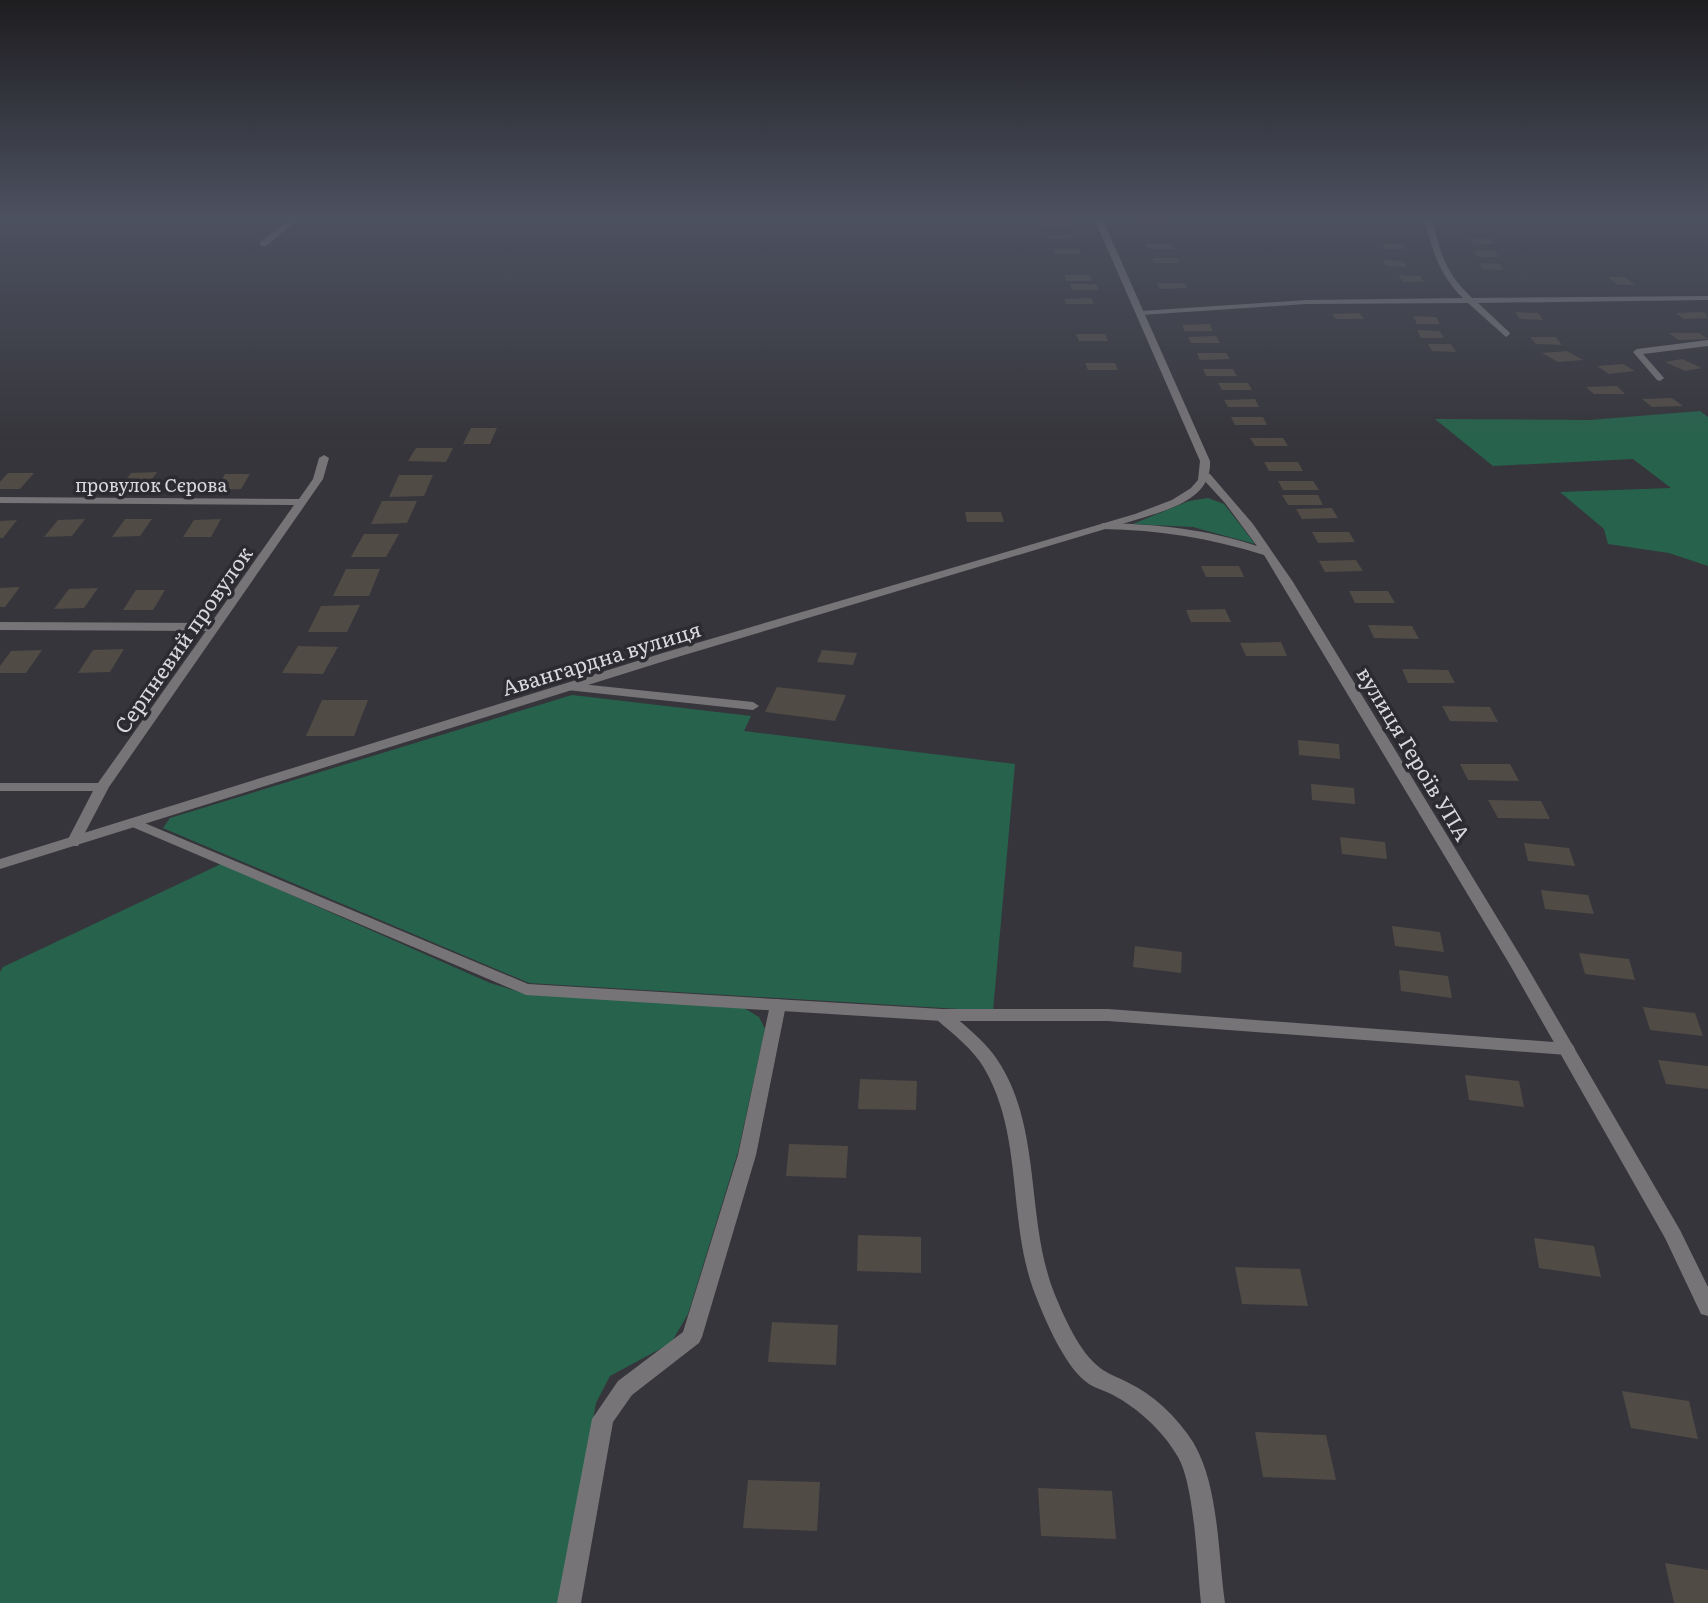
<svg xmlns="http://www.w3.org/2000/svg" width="1708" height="1603" viewBox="0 0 1708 1603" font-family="Literata,serif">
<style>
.green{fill:#27634c}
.building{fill:#514b46}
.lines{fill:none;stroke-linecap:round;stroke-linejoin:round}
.service{fill:#777477;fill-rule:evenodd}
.minor{fill:#777477;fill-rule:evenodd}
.tertiary{fill:#777477;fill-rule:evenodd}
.labels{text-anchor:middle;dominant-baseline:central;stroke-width:7;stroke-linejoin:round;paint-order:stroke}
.far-street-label{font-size:18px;fill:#d9d8dc;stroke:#2c2b31}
.street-label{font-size:21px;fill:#d9d8dc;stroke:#2c2b31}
</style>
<rect width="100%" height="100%" fill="#36353b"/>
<g class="green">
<path d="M1700,411L1708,417V566L1669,553L1608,544L1604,529L1560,492L1671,488L1633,459L1493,466L1435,419L1590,420Z"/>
<path d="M1208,498L1224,504L1255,544L1193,527L1133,524L1189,501Z"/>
<path d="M572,695L751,716L744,731L1015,764L993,1011L529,983L163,828L170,818Z"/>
<path d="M221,864L490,983L523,993L744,1008L759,1017L765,1029L738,1152L688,1314L671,1343L610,1376L596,1403L558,1603H0V972L3,967Z"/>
</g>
<g class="building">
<path d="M1137,219H1161L1164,223L1139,224Z"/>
<path d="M1045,222H1069L1071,226H1046Z"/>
<path d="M1139,229H1163L1166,233H1141Z"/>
<path d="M1071,234L1073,239H1048L1046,235Z"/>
<path d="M1470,238L1491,239L1495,244H1474Z"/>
<path d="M1382,243L1402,244L1405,249H1385Z"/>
<path d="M1146,244H1171L1174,249H1148Z"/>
<path d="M1053,249H1079L1081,254H1055Z"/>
<path d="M1474,251H1495L1499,257H1478Z"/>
<path d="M1151,258H1177L1180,263H1154Z"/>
<path d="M1383,260L1404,261L1407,267L1386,266Z"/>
<path d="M1479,263L1500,264L1504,270L1483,269Z"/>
<path d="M1064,275H1090L1092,281H1066Z"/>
<path d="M1399,275L1420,276L1424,282H1402Z"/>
<path d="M1608,277H1625L1635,285H1618Z"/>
<path d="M1157,283H1184L1187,288L1160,289Z"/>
<path d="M1070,284H1096L1099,290H1072Z"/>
<path d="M1091,298L1094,304H1066L1064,299Z"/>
<path d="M1515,312L1538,313L1543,320L1520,319Z"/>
<path d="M1704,312L1708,318L1684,319L1676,313Z"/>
<path d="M1359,313L1364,319H1336L1332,314Z"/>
<path d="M1413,316L1436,317L1440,324H1417Z"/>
<path d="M1210,324L1213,331H1185L1182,325Z"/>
<path d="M1417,330L1440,331L1444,338H1421Z"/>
<path d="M1669,333H1699L1708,339L1678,340Z"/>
<path d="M1076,334H1105L1108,341H1079Z"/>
<path d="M1216,336L1220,343H1191L1188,337Z"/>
<path d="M1530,337H1556L1562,345L1536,344Z"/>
<path d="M1428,344H1451L1456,352L1432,351Z"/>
<path d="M1567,351L1583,360L1558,362L1542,353Z"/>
<path d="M1197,353H1226L1230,359L1200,360Z"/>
<path d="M1682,359L1702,368L1685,371L1665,362Z"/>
<path d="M1085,363H1115L1118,370H1088Z"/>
<path d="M1623,364L1635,371L1609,374L1597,366Z"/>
<path d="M1203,369H1233L1237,376H1206Z"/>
<path d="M1218,383H1248L1252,390H1222Z"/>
<path d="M1617,386L1625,394H1594L1586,387Z"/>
<path d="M1672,398L1683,406L1652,407L1642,399Z"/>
<path d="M1255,399L1259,407H1228L1224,400Z"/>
<path d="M1231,417H1263L1267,425H1235Z"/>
<path d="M471,428H497L490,444H463Z"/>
<path d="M1250,438H1283L1288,446H1255Z"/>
<path d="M416,448H453L446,462L408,461Z"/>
<path d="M1264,462H1298L1303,471H1269Z"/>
<path d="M157,472L146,488H120L131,473Z"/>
<path d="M8,473H34L20,489H0V482Z"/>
<path d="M225,474H250L241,489L215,490Z"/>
<path d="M399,475H433L424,496L389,497Z"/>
<path d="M1278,481H1313L1319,490H1283Z"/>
<path d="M1282,495H1318L1323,505H1288Z"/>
<path d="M382,501H417L407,523L371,524Z"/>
<path d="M1332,508L1338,518L1302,519L1296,509Z"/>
<path d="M965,512H1001L1004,522H967Z"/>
<path d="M85,519L72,536L44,537L58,520Z"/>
<path d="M125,519H152L140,536L112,537Z"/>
<path d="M221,519L211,537H183L194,520Z"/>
<path d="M17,520L3,538H0V521Z"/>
<path d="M1312,532H1349L1355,542L1318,543Z"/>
<path d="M364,534H399L386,557H351Z"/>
<path d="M1356,560L1363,571L1325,572L1319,561Z"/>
<path d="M1201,566H1239L1244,577H1206Z"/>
<path d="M346,569H380L369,596H333Z"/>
<path d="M20,587L5,607H0V588Z"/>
<path d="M98,588L84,608L54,609L69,589Z"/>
<path d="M136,590H165L153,610H123Z"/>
<path d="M1349,591H1388L1395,603H1355Z"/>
<path d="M360,605L347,632H308L321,606Z"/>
<path d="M1225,609L1231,622H1191L1186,610Z"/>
<path d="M1368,625L1412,626L1419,639L1374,638Z"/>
<path d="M1281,642L1287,656H1246L1240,643Z"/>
<path d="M298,646L338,647L323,674L282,673Z"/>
<path d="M124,649L110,672L78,673L93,650Z"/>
<path d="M42,650L26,673H0V666L11,651Z"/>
<path d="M822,650L857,653L853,665L817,662Z"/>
<path d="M1402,669L1448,670L1455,683H1408Z"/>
<path d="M777,687L846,695L835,721L765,712Z"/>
<path d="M322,700H368L354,736H306Z"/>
<path d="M1442,706L1490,707L1498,722L1450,721Z"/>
<path d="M1298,740L1339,744L1340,759L1299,755Z"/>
<path d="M1460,764H1510L1519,781L1468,780Z"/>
<path d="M1311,784L1354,788L1355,804L1312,800Z"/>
<path d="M1488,800L1541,801L1550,819L1498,818Z"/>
<path d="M1340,837L1385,842L1387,859L1342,854Z"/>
<path d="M1524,843L1569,848L1575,866L1528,861Z"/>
<path d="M1541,890L1588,895L1594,914L1545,909Z"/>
<path d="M1392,926L1440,932L1444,952L1395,946Z"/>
<path d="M1135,946L1182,952L1181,973L1133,967Z"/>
<path d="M1579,953L1629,959L1635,980L1585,974Z"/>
<path d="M1399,970L1448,976L1452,998L1401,991Z"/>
<path d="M1643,1007L1695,1013L1703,1036L1650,1030Z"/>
<path d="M1658,1060L1708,1066V1089L1666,1084Z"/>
<path d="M1465,1075L1519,1081L1524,1107L1469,1100Z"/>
<path d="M860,1079L917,1081L916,1110L858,1109Z"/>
<path d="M789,1144L848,1146L846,1178L786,1176Z"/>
<path d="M858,1235L921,1237V1273L857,1271Z"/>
<path d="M1534,1238L1594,1246L1601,1277L1539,1268Z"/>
<path d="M1235,1267L1300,1269L1308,1306L1242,1304Z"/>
<path d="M772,1322L838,1325L836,1365L768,1362Z"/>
<path d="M1622,1391L1689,1401L1698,1439L1631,1428Z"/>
<path d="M1255,1432L1326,1435L1336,1480L1263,1477Z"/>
<path d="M748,1480L820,1482L817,1531L743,1528Z"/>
<path d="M1038,1488L1112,1491L1116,1539L1041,1536Z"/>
<path d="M1665,1563L1708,1570V1603H1674Z"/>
</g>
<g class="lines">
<path class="service" d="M135,819L528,984L942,1009H1108L1567,1043L1573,1045L1575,1049L1573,1053L1567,1055L1108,1021H942L526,995L130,826L128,823Z"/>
<g class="minor">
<path d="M292,218H300L266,246H260V242Z"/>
<path d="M1424,218H1432C1441,254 1444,271 1472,298L1708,296V300L1478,303L1509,332L1510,334L1506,337L1468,303L1306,304L1141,315L1137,313L1141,311L1306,300L1463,298C1439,275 1432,249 1424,218Z"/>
<path d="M1708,340V346L1643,354L1664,378L1660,381L1657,380L1633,352L1637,349Z"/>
<path d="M324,455L329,458L323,479L109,787L78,846H68L66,843L93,791H0V783H98L206,631L0,630V622L211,623L294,505L0,503V497L299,499L313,479L319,458Z"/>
<path d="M1206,473L1210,474L1253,524L1293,582L1526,965L1680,1230L1708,1287V1316L1701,1314L1665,1238L1510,965L1264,555C1210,538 1159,530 1103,529L1098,526L1103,523C1155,524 1207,529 1257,546L1225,503L1202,478L1201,476Z"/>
<path d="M571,683L753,702L759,706L753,710L567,690L565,687Z"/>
<path d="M778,999L784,1001L786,1005L756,1155L702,1337L699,1343L632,1395L613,1422L581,1603H557L592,1419L618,1381L683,1332L738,1155L770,1005L772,1001Z"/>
<path d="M942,1009L948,1011C964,1025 981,1038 994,1055C1044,1124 1024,1219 1055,1295C1065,1319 1079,1351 1099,1367C1107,1374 1118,1377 1127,1382C1154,1395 1177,1417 1193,1442C1219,1485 1218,1554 1225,1603H1201C1197,1566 1195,1487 1178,1457C1163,1431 1139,1409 1113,1395C1104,1390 1093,1388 1085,1381C1064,1364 1045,1320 1035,1294C1007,1222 1024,1136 984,1068C973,1049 953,1034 936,1019L934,1015L936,1011Z"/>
</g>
<path class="tertiary" d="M1094,218H1102L1210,461C1212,498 1171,509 1142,518L671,659L0,869V859L663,653L1135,514L1172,500L1191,488L1198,480L1200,461Z"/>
</g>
<linearGradient id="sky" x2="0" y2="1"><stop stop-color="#1e1d20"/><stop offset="0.49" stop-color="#4c5160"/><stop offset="1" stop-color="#4c5160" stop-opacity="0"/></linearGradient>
<rect width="1708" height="442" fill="url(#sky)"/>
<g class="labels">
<g class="far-street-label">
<text x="151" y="484">провулок Сєрова</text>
</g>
<g class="street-label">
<text transform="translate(182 639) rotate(-55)">Серпневий провулок</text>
<text transform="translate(601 657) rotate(-17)">Авангардна вулиця</text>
<text transform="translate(1415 753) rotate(59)">вулиця Героїв УПА</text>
</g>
</g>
</svg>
